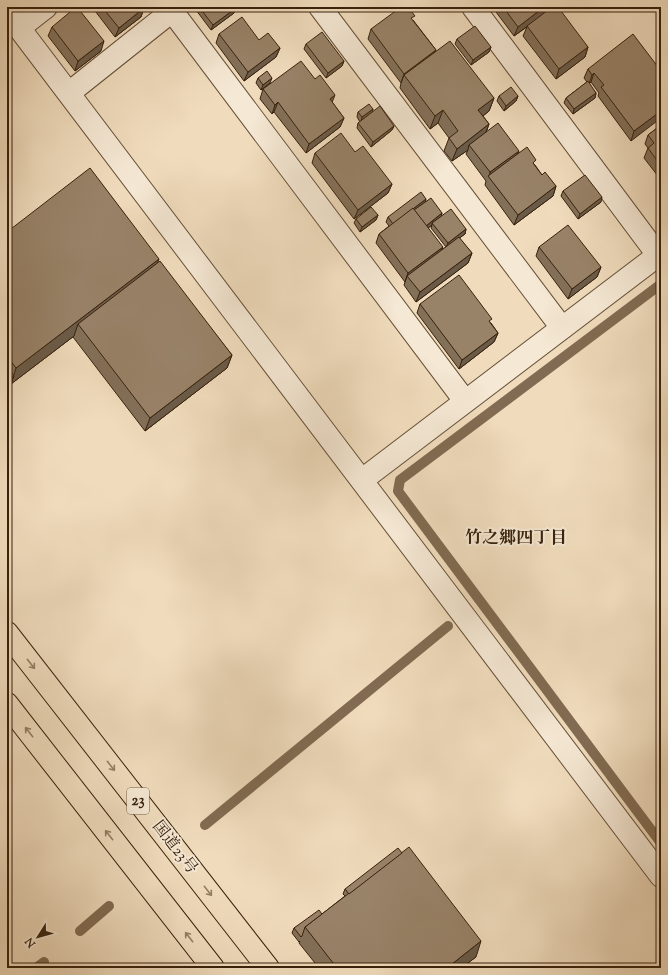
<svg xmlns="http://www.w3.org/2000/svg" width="668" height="975" viewBox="0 0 668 975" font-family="'Sorts Mill Goudy','Noto Serif JP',serif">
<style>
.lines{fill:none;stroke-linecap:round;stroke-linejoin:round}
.stream{stroke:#816b52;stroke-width:10}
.minor-casing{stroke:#665038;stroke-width:24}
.highway-casing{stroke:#38210c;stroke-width:24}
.minor{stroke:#f5e8d4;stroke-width:22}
.highway{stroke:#f0dcbd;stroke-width:22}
.wall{fill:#837059;stroke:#38210c;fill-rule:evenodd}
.shaded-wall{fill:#6a5b49;stroke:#38210c}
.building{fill:#988268;stroke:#38210c}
.oneway{stroke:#947e64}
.labels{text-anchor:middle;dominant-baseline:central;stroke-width:4;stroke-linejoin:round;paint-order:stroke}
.shield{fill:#f5e8d4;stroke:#715d48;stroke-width:1}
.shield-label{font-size:15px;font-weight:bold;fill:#38210c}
.street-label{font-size:16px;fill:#38210c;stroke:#f5e8d4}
.neighbourhood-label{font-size:17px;font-weight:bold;fill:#38210c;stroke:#f5e8d4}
</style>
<rect width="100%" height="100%" fill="#f0dcbd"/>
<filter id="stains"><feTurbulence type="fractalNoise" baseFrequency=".005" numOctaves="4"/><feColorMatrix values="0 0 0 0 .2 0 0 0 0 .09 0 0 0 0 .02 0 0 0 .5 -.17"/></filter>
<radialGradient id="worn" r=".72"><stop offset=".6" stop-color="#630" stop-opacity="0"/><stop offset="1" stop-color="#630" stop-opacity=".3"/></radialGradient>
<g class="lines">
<g class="stream">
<path d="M661,284L400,480L398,491L661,843"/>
<path d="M205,825L448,626"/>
<path d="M80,931L109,906"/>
<path d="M36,968L44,962"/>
</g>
<defs>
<g id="minor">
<path d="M320,7L562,328"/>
<path d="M473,7L658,255"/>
<path d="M172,11L465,401"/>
<path d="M7,12L661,876"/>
<path d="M19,28L46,7"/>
<path d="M69,93L177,7"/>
<path d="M362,480L661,253"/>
</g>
<g id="highway">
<path d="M7,633L268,968"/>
<path d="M7,704L213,968"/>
</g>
</defs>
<use href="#minor" class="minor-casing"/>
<use href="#highway" class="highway-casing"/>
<use href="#minor" class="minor"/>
<use href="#highway" class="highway"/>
</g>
<g class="wall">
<path d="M92,7H144L141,17L115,37Z"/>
<path d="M197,7H235L234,13L211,30L196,10Z"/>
<path d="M498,7H550L549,9L588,47L585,57L556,79L523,36L527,27L514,36L496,12Z"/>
<path d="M413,20L436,50L435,52L494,98L489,111L483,116L489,124L486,133L535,165L542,175L556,186L553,196L514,225L485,185L486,181L466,154L468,150L452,161L444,151L449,138L438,123L430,129L400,88L401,83L368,39L371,29Z"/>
<path d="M52,27L101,51L75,71L48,36Z"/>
<path d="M219,34L259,40L280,48L276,57L244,81L216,43Z"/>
<path d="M457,39L491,47L489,52L471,65L455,44Z"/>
<path d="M306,44L344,61L342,66L326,78L304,49Z"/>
<path d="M588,69L661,71L631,141L598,96L599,93L591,82L589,84L596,93L595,98L573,114L564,103L566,98L587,82L584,78Z"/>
<path d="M258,78L270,83L261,90L256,83Z"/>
<path d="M263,89L332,102L344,118L340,127L306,153L274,112L272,114L260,99Z"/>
<path d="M499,96H518L516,101L504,111L497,101Z"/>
<path d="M373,109L372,112L394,126L392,130L371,147L357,128L358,123L360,122L357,117L358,112Z"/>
<path d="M661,125V180L644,158L648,148L645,144L648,135Z"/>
<path d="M355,152L392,184L388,193L354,219L312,163L315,153Z"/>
<path d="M563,191L601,202L578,219L561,196Z"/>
<path d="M426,201L442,213L441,216L466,229L465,234L459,238L472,253L468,263L416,302L404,285L405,282L376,243L379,234L389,226L386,222L388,217ZM432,225L431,228L446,247L442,250L428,228Z"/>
<path d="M378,215L376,220L360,232L354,223L356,219Z"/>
<path d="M7,232L158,262L232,355L227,368L145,431L73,337L74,336L11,384L10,385L7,387Z"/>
<path d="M539,247L601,267L597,277L568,299L536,256Z"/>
<path d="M420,304L491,323L498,333L494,342L459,369L417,313Z"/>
<path d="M345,889L476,957L461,968H319L299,943L300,941L299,942L292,933L294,928L322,914L345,896L343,894Z"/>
</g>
<g class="shaded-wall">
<path d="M544,7H550L549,10L514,36L518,27Z"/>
<path d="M144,8L141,17L115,37L119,28Z"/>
<path d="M236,8L234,13L211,30L213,25Z"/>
<path d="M104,41L101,51L75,71L78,61Z"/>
<path d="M491,47L489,52L471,65L473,60Z"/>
<path d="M588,47L585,57L556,79L559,69Z"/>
<path d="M280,48L276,57L244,81L248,72Z"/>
<path d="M436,50L432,60L404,75L401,83L404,74Z"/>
<path d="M344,61L342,66L326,78L328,73Z"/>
<path d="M594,73L591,82L589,84L592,75Z"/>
<path d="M272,78L270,83L261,90L263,85Z"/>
<path d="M596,93L595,98L573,114L574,109Z"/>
<path d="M335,95L331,105L330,99Z"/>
<path d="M518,96L516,101L504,111L506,106Z"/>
<path d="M494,98L489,111L474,123L478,110Z"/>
<path d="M278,102L274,112L272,114L275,105Z"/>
<path d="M373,109L372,114L361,122L362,117Z"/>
<path d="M443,110L438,123L430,129L435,116Z"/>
<path d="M661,111V118L631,141L634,131Z"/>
<path d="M344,118L340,127L306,153L309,144Z"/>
<path d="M489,124L484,137L469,145L468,150L452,161L457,149Z"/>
<path d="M394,126L392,130L371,147L373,142Z"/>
<path d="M519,151L515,160L489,177L490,172Z"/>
<path d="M392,184L388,193L354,219L358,210Z"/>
<path d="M556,186L553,196L514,225L518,215Z"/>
<path d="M602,197L601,202L578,219L580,214Z"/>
<path d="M426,199L425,204L393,224Z"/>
<path d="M442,213L441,218L432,223V225L423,232L425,227Z"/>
<path d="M378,215L376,220L360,232L362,227Z"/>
<path d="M466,229L465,234L446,248L448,243Z"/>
<path d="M443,247L439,257L407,276L405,282L408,273Z"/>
<path d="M472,253L468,263L416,302L420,292Z"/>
<path d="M159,259L154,274L78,324L74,336L11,384L16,368Z"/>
<path d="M601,267L597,277L568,299L572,289Z"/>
<path d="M498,333L494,342L459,369L462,360Z"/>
<path d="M232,355L227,368L145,431L150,418Z"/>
<path d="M14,376L10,385L7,387V380Z"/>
<path d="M481,941L476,957L461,968H447Z"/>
</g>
<g class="building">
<path d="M76,7H77L104,41L78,61L52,27Z"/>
<path d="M102,7H144V8L119,28Z"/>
<path d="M199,7H235L236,8L213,25Z"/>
<path d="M401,7H408L415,16L411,18L436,50L404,74L371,29Z"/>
<path d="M503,7H544L518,27Z"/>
<path d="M552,7H558L588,47L559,69L527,26Z"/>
<path d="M242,17L259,40L268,33L280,48L248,72L219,34Z"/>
<path d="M475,26L491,47L473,60L457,39Z"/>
<path d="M322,32L344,61L328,73L306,44Z"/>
<path d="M633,34L661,71V111L634,131L601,87L604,85L594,73L592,75L588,69Z"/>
<path d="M450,41L494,98L478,110L489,124L457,149L449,138L458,131L443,110L435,116L404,75Z"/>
<path d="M301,61L315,79L320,75L335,95L330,99L344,118L309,144L278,102L275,105L263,89Z"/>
<path d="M267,71L272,78L263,85L258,78Z"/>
<path d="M588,81L596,93L574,109L566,98Z"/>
<path d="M511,87L518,96L506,106L499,96Z"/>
<path d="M369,104L373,109L362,117L358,112Z"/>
<path d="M380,106L394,126L373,142L358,123Z"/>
<path d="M498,123L519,151L490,172L469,145Z"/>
<path d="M661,125V166L648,148L654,143L648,135Z"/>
<path d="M341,133L355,152L363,146L392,184L358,210L315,153Z"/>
<path d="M527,147L536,160L533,163L542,175L545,172L556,186L518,215L488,176Z"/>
<path d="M90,168L159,259L16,368L7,356V232Z"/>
<path d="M585,175L602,197L580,214L563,191Z"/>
<path d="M421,192L426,199L393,224L388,217Z"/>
<path d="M431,198L442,213L426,226L414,210Z"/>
<path d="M371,207L378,215L362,227L356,219Z"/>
<path d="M413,208L443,247L408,273L379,234Z"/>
<path d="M451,209L466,229L448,243L432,223Z"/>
<path d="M568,225L601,267L572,289L539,247Z"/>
<path d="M459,237L472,253L420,292L407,276Z"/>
<path d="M160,261L232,355L150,418L78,324Z"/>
<path d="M459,275L492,319L489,321L498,333L462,360L420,304Z"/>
<path d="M7,367L14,376L7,380Z"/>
<path d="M409,847L481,941L447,968H337L305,927Z"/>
<path d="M398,848L402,853L349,894L345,889Z"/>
<path d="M319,910L322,914L305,927L302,936L301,937L294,928Z"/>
</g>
<defs><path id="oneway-shaft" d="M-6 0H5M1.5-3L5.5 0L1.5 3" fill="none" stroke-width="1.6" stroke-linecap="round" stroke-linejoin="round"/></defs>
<g class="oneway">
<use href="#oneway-shaft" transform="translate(31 664) rotate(52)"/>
<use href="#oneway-shaft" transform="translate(29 732) rotate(-128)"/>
<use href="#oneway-shaft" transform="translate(111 766) rotate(52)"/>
<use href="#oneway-shaft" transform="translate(109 835) rotate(-128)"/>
<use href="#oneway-shaft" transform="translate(208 891) rotate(52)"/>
<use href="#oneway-shaft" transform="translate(189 937) rotate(-128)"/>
</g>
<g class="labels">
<rect class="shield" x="127" y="788" width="22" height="26" rx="3"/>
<g class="shield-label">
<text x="138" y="801">23</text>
</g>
<g class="street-label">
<text transform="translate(174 848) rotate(52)">国道23号</text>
</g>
<g class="neighbourhood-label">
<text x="516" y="539">竹之郷四丁目</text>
</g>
</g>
<rect width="668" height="975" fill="none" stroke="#f0dcbd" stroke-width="24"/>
<rect x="8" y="8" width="652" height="959" fill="none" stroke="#38210c" stroke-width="2"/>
<rect x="12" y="12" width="644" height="951" fill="none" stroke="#38210c"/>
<g transform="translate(38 937) rotate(233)" stroke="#f5e8d4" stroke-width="3" paint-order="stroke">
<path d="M0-3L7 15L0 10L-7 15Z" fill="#38210c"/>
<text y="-6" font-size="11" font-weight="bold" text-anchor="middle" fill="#38210c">N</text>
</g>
<rect width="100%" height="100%" filter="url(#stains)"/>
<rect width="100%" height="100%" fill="url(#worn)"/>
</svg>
